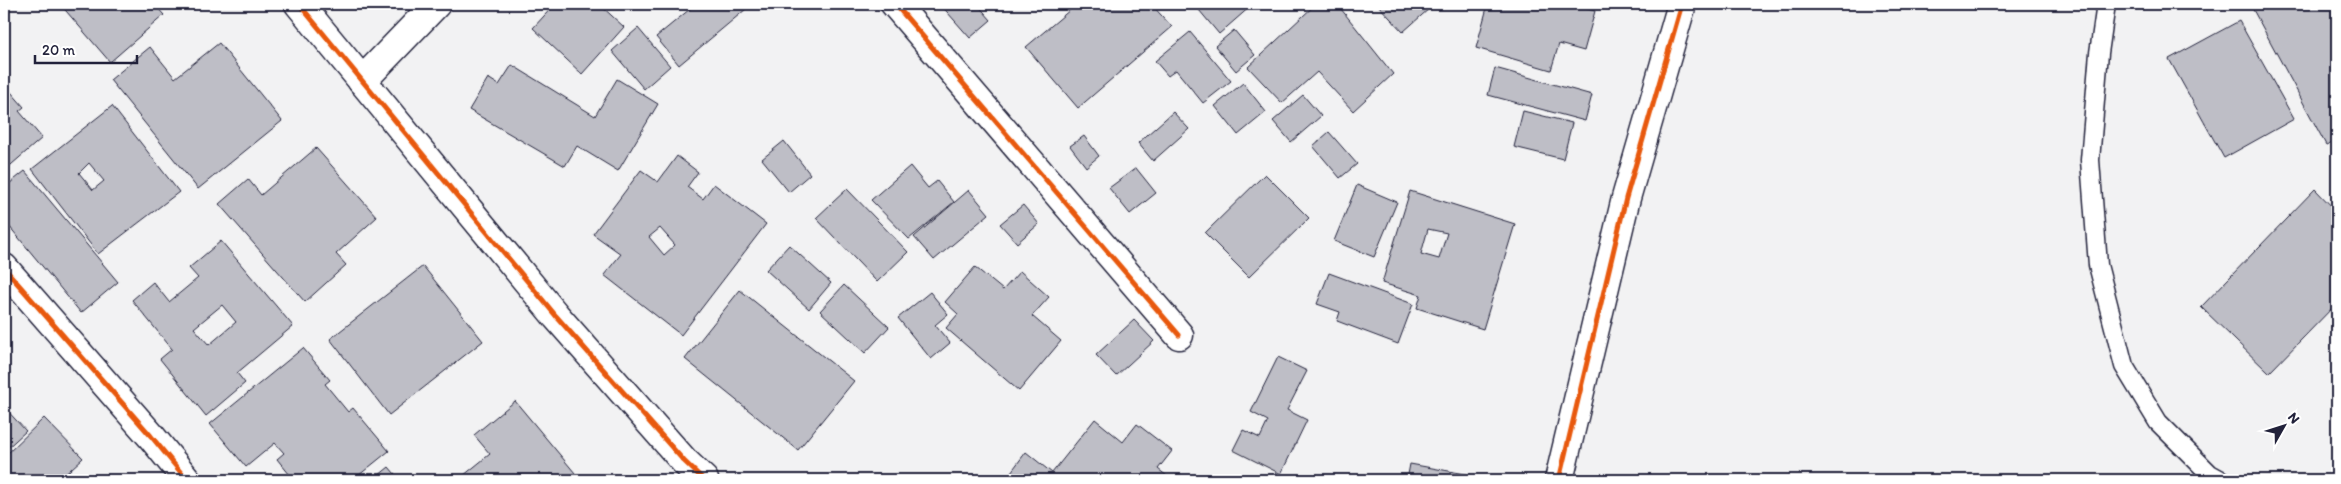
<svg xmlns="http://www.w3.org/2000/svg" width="2341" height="484" viewBox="0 0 2341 484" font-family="Itim,sans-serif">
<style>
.building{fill:#bebec6;stroke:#22223b;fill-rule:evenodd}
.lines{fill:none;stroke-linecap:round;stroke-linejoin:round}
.service-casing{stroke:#22223b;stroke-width:21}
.minor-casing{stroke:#22223b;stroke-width:31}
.service{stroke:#fff;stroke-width:18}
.minor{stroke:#fff;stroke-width:28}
.cycleway-casing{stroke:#fff;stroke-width:8}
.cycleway{stroke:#e8590c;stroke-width:5}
</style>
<rect width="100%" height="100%" fill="#f2f2f3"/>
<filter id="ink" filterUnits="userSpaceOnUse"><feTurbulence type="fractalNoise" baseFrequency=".02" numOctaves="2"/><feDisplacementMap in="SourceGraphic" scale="10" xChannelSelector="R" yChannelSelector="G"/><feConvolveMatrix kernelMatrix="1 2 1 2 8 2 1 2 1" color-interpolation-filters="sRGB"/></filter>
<g filter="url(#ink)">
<g class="building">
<path d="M60,4H154L164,15L110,62Z"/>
<path d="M555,4H599L624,27L582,74L533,28Z"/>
<path d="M696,4H742L746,9L679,65L656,37Z"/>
<path d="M940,4H977L991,20L970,38Z"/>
<path d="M1077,4H1151L1172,27L1078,108L1026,47Z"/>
<path d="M1194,4H1249L1251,6L1219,34Z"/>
<path d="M1316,4H1337L1393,74L1353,111L1317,72L1282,103L1248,67Z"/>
<path d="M1377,4H1426L1430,8L1403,32Z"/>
<path d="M1488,4H1570L1595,11L1584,51L1559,44L1551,70L1476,48Z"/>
<path d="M2250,4H2337V140L2326,145Z"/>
<path d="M2239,21L2294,119L2224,158L2169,59Z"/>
<path d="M638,28L670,66L644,89L612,51Z"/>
<path d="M1234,30L1255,55L1236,71L1215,46Z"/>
<path d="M1190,32L1231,81L1203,103L1176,70L1168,76L1155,61Z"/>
<path d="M219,43L282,121L198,189L110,80L150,47L175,78Z"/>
<path d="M512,65L595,116L617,79L658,104L618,171L577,146L565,166L469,110L488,78L499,85Z"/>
<path d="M1495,68L1592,95L1585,121L1488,95Z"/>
<path d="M1243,83L1266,112L1238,135L1215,106Z"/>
<path d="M4,84L24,107L19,111L42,138L4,171Z"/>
<path d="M1303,95L1321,116L1291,142L1273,121Z"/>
<path d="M112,106L179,192L98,254L32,169ZM89,163L104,181L93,190L79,173Z"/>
<path d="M1523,111L1572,123L1563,159L1514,147Z"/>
<path d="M1173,112L1189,129L1153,161L1138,143Z"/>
<path d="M1329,132L1357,164L1340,178L1313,146Z"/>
<path d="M1084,136L1099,156L1086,167L1070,146Z"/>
<path d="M784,141L810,174L789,192L762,159Z"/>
<path d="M316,148L377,217L336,254L346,265L305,302L219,204L248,179L261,195Z"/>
<path d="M677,156L698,172L687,187L703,199L714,184L766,224L681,335L604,275L621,254L593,234L641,170L658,182ZM660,228L675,245L664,255L649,237Z"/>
<path d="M910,166L928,188L937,181L954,202L909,239L871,200Z"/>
<path d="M1136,168L1156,193L1130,214L1109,188Z"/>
<path d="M25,171L118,282L81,313L4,220V188Z"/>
<path d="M1265,174L1309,218L1249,277L1205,233Z"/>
<path d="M1357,185L1397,202L1374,257L1334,241Z"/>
<path d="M847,189L908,252L877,282L816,218Z"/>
<path d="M2315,189L2337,212V303L2269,373L2201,307Z"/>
<path d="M969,190L989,214L934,260L914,237Z"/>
<path d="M1410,191L1515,224L1483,329L1417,308L1421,295L1382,283ZM1428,229L1447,233L1439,259L1421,254Z"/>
<path d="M1023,205L1039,224L1017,243L1000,224Z"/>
<path d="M221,241L293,326L237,373L245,383L206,416L160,359L172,349L132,300L153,282L169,302L198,278L189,268ZM222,305L236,322L209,345L194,328Z"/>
<path d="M789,245L831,283L809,309L766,270Z"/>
<path d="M423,266L483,341L389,415L330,339Z"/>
<path d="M975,267L1003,290L1020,271L1049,297L1032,316L1061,341L1019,391L946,328L958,314L945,302Z"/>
<path d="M1329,273L1413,304L1398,344L1337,321L1340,312L1317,304Z"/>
<path d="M844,285L889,327L865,353L820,311Z"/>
<path d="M740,290L854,381L798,450L685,359Z"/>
<path d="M930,292L948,314L935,325L950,343L931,359L898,318Z"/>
<path d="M1134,320L1154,341L1116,376L1096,355Z"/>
<path d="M303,348L330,380L325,384L348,412L353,408L389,451L353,480H294L277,459L284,453L275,443L246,467L210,424Z"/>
<path d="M1278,357L1307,371L1287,410L1307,420L1281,474L1233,450L1243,430L1260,438L1268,421L1251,412Z"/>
<path d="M515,401L575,473L567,480H458L490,454L474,435Z"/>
<path d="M4,407L26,431L4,451Z"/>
<path d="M44,418L83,458L59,480H4V457Z"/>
<path d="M1095,419L1123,442L1137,424L1172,451L1158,469L1172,480H1005L1026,452L1052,473Z"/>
<path d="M1410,464L1471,475L1470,480H1407Z"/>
<path d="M389,467L400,480H373Z"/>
</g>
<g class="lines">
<defs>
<path id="service" d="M2106,4L2099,53L2090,160L2098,265L2124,366L2158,422L2210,474L2221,480"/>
<g id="minor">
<path d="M299,4L556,316L684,461L704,480"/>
<path d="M895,4L1179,335"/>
<path d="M362,81L436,4"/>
<path d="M4,268L151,436L187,480"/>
<path d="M1559,480L1626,198L1682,4"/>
</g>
</defs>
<use href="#service" class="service-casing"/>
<use href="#minor" class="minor-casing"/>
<use href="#service" class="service"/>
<use href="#minor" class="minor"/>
<defs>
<g id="cycleway">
<path d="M299,4L556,316L684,461L704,480"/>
<path d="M895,4L1179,335"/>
<path d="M4,268L151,436L187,480"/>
<path d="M1559,480L1626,198L1682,4"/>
</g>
</defs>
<use href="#cycleway" class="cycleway-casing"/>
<use href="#cycleway" class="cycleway"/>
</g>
</g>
<rect width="2341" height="484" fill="none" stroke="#fff" stroke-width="20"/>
<rect x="10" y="10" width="2321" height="464" fill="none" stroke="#22223b" stroke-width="2" filter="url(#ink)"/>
<g transform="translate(2284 426) rotate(51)" stroke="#ffffff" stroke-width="4" paint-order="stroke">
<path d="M0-4L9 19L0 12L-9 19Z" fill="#22223b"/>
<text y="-8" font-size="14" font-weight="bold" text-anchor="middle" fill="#22223b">N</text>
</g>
<path d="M35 55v8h102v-8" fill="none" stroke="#22223b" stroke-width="2.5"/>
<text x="42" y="55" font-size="15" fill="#22223b" stroke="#ffffff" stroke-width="4" paint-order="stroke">20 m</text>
</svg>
